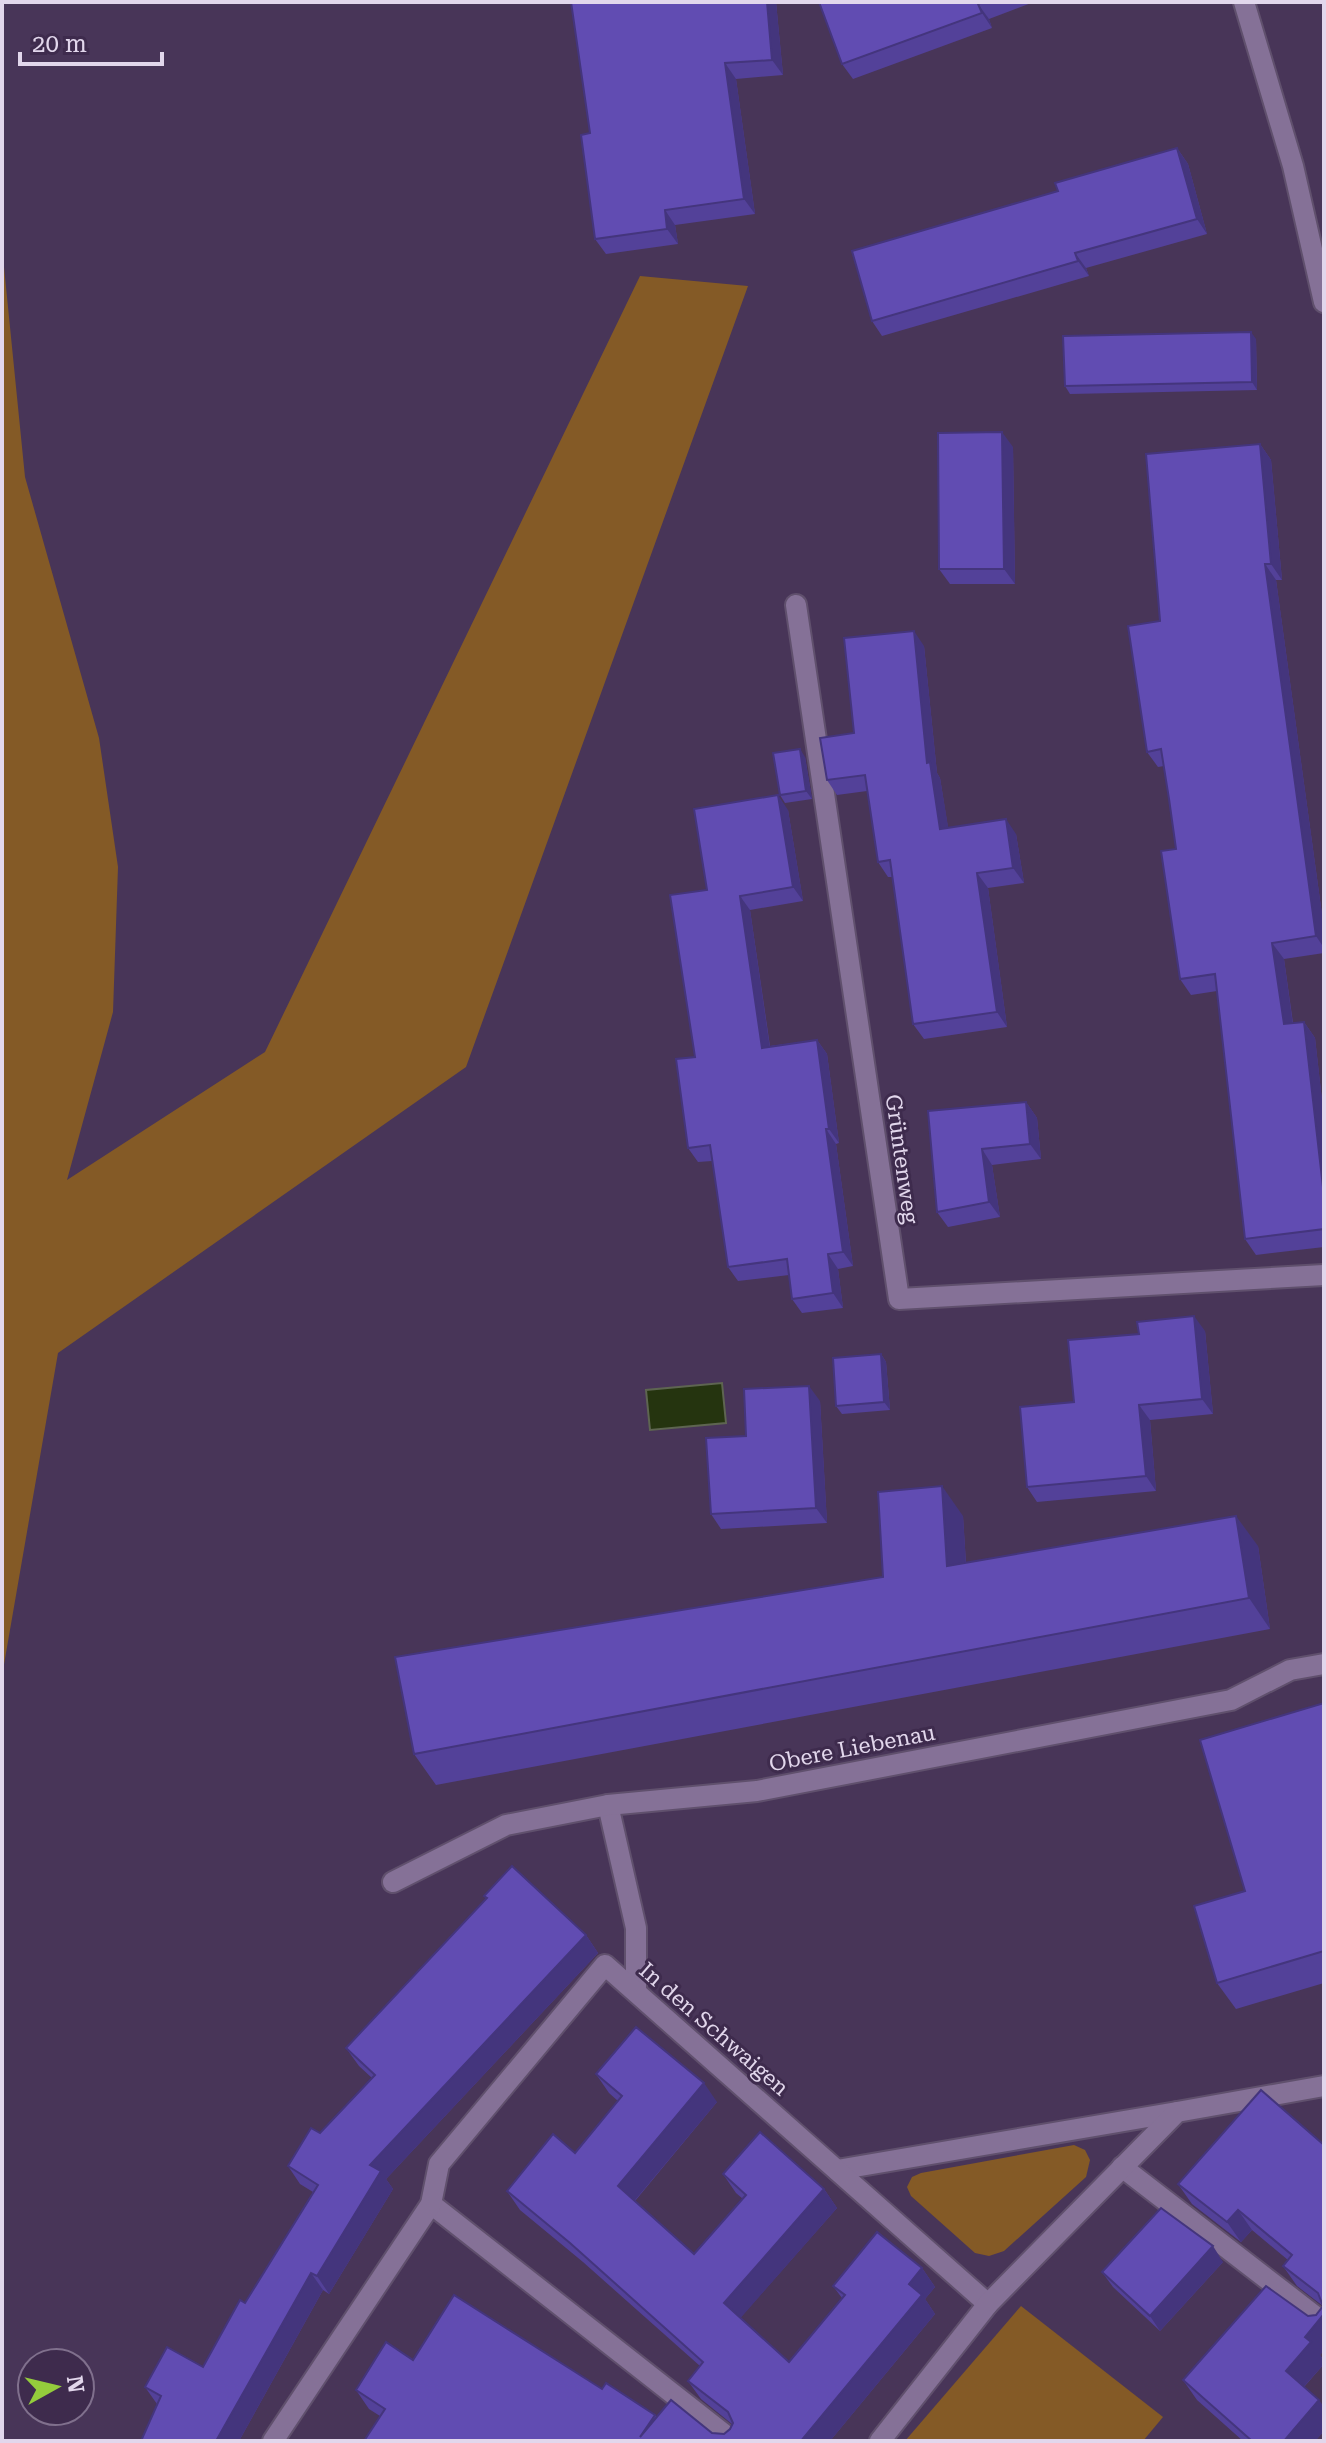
<svg xmlns="http://www.w3.org/2000/svg" width="1326" height="2443" viewBox="0 0 1326 2443" font-family="'Roboto Serif',serif">
<style>
.green{fill:#845a26}
.water{fill:#25340f;stroke:#5e6551;stroke-width:2}
.lines{fill:none;stroke-linecap:round;stroke-linejoin:round}
.minor-casing{stroke:#60506d;stroke-width:24}
.minor{stroke:#857197;stroke-width:20}
.wall{fill:#534199}
.shaded-wall{fill:#44357d}
.building{fill:#614cb2;stroke:#44357d;stroke-width:2}
.labels{text-anchor:middle;dominant-baseline:central;stroke-width:6;stroke-linejoin:round;paint-order:stroke}
.street-label{font-size:22px;fill:#e2d7ec;stroke:#3e2b4d}
</style>
<rect width="100%" height="100%" fill="#483558"/>
<g class="green">
<path d="M2,247L25,477L99,738L118,867L113,1012L67,1180L265,1052L640,276L748,286L466,1067L58,1353L2,1676Z"/>
<path d="M1074,2145L1085,2150L1090,2160L1086,2177L1004,2251L989,2256L975,2253L911,2196L907,2187L912,2177L921,2173Z"/>
<path d="M1021,2306L1163,2417L1143,2441H905Z"/>
</g>
<path class="water" d="M722,1383L726,1423L650,1430L646,1390Z"/>
<g class="lines">
<defs>
<g id="minor">
<path d="M1244,2L1293,166L1324,302"/>
<path d="M796,605L899,1299L1324,1275"/>
<path d="M608,1805L636,1928V1991"/>
<path d="M393,1882L506,1825L608,1805L757,1791L1231,1700L1290,1670L1324,1664"/>
<path d="M1122,2167L1324,2323"/>
<path d="M837,2170L1177,2112"/>
<path d="M431,2204L733,2441"/>
<path d="M273,2441L431,2204L439,2164L605,1965L988,2304"/>
<path d="M880,2441L988,2304L1177,2112L1324,2086"/>
</g>
</defs>
<use href="#minor" class="minor-casing"/>
<use href="#minor" class="minor"/>
</g>
<g class="wall">
<path d="M776,2L783,75L736,79L755,214L675,225L678,244L606,254L595,239L590,133Z"/>
<path d="M819,2H1034L989,19L992,28L853,79L842,64Z"/>
<path d="M1177,148L1188,164L1207,234L1086,268L1089,276L882,336L872,321L1058,191Z"/>
<path d="M1256,339L1257,390L1070,394L1065,386Z"/>
<path d="M1260,444L1271,460L1282,580H1276L1324,929V953L1284,959L1293,1023L1304,1022L1315,1038L1324,1118V1247L1256,1255L1245,1239L1217,991L1191,995L1180,979L1176,849L1164,766L1158,767L1147,752Z"/>
<path d="M1013,447L1015,584H950L939,569Z"/>
<path d="M924,646L937,773L940,778L948,828L1016,834L1024,883L988,888L1007,1027L924,1039L913,1024L892,877H888L878,862L867,791L837,795L827,780L854,733Z"/>
<path d="M805,757L812,799L785,803L780,795Z"/>
<path d="M788,810L803,901L750,910L770,1046L817,1040L827,1054L839,1143L836,1144L853,1266L838,1269L843,1308L802,1313L792,1299L789,1275L738,1281L728,1267L712,1161L698,1162L688,1148L707,890Z"/>
<path d="M1026,1102L1037,1118L1041,1159L992,1165L1000,1217L948,1227L937,1212L928,1111Z"/>
<path d="M1205,1331L1213,1414L1150,1420L1156,1491L1037,1502L1027,1487L1074,1402Z"/>
<path d="M881,1354L886,1362L890,1410L842,1414L836,1406Z"/>
<path d="M820,1401L827,1523L721,1529L711,1514L746,1436Z"/>
<path d="M963,1516L966,1563L1258,1546L1270,1629L436,1785L414,1754L883,1577Z"/>
<path d="M1324,1703V1983L1236,2009L1217,1983L1245,1891Z"/>
<path d="M484,1896L586,1935L598,1953L386,2179L393,2189L329,2294L323,2290L239,2441H141L157,2404L145,2387L203,2367L245,2303L313,2192L300,2184L288,2166L372,2078L359,2066L346,2048L486,1899Z"/>
<path d="M596,2074L717,2102L635,2201L694,2254L743,2199L736,2193L723,2174L824,2189L837,2208L740,2318L789,2362L842,2298L833,2286L922,2268L935,2287L925,2299L935,2314L830,2441H364L380,2416L369,2409L356,2390L413,2360L602,2389L655,2415L657,2418L712,2433L724,2434L730,2429L732,2424L701,2399L688,2381L700,2366L583,2262L520,2210L507,2191L575,2153L618,2101L609,2093Z"/>
<path d="M1324,2145V2350L1320,2355L1324,2361V2364L1304,2387L1324,2431L1315,2441H1243L1197,2400L1183,2380L1308,2316L1316,2315L1323,2306L1297,2286L1283,2266L1288,2260L1252,2230L1241,2242L1192,2204L1178,2184Z"/>
<path d="M1223,2262L1160,2331L1113,2287L1102,2272Z"/>
</g>
<g class="shaded-wall">
<path d="M767,2H776L783,75L772,60Z"/>
<path d="M978,4L989,19L992,28L982,13Z"/>
<path d="M725,63L736,79L755,214L744,199Z"/>
<path d="M1177,148L1188,164L1207,234L1197,219Z"/>
<path d="M665,210L675,225L678,244L667,229Z"/>
<path d="M1075,253L1086,268L1089,276L1078,261Z"/>
<path d="M1251,332L1256,339L1257,390L1252,382Z"/>
<path d="M1002,432L1013,447L1015,584L1004,569Z"/>
<path d="M1260,444L1271,460L1282,580L1271,564Z"/>
<path d="M1265,564L1276,580L1324,929V948L1316,936Z"/>
<path d="M914,631L924,646L937,773L940,778L951,844L940,829L927,763Z"/>
<path d="M800,749L805,757L812,799L806,791Z"/>
<path d="M778,795L788,810L803,901L793,887Z"/>
<path d="M1006,819L1016,834L1024,883L1013,868Z"/>
<path d="M977,873L988,888L1007,1027L997,1012Z"/>
<path d="M740,896L750,910L772,1062L762,1048Z"/>
<path d="M1272,943L1284,959L1295,1040L1284,1024Z"/>
<path d="M1304,1022L1315,1038L1324,1118V1196Z"/>
<path d="M817,1040L827,1054L839,1143L829,1129Z"/>
<path d="M1026,1102L1037,1118L1041,1159L1030,1144Z"/>
<path d="M826,1129L836,1144L853,1266L843,1252Z"/>
<path d="M982,1149L992,1165L1000,1217L989,1202Z"/>
<path d="M828,1254L838,1269L843,1308L833,1293Z"/>
<path d="M1194,1316L1205,1331L1213,1414L1202,1399Z"/>
<path d="M881,1354L886,1362L890,1410L884,1402Z"/>
<path d="M809,1386L820,1401L827,1523L816,1508Z"/>
<path d="M1139,1405L1150,1420L1156,1491L1146,1476Z"/>
<path d="M942,1486L963,1516L968,1597L947,1566Z"/>
<path d="M1236,1516L1258,1546L1270,1629L1249,1598Z"/>
<path d="M586,1935L598,1953L386,2179L393,2189L329,2294L317,2276L370,2165Z"/>
<path d="M704,2083L717,2102L631,2205L618,2186Z"/>
<path d="M824,2189L837,2208L737,2322L724,2303Z"/>
<path d="M1238,2210L1252,2230L1241,2242L1227,2222Z"/>
<path d="M1213,2246L1223,2262L1160,2331L1150,2316Z"/>
<path d="M922,2268L935,2287L925,2299L935,2314L830,2441H801L909,2284Z"/>
<path d="M311,2273L323,2290L239,2441H216Z"/>
<path d="M1324,2314V2350L1320,2355L1324,2361V2364L1300,2391L1286,2371L1305,2337Z"/>
<path d="M1319,2400L1324,2407V2431L1315,2441H1284Z"/>
</g>
<g class="building">
<path d="M571,2H767L772,60L725,63L744,199L665,210L667,229L595,239L581,135L590,133Z"/>
<path d="M819,2H982L978,4L982,13L842,64Z"/>
<path d="M1177,148L1197,219L1075,253L1078,261L872,321L852,251L1058,191L1055,183Z"/>
<path d="M1251,332L1252,382L1065,386L1063,336Z"/>
<path d="M1002,432L1004,569H939L938,433Z"/>
<path d="M1260,444L1271,564H1265L1316,936L1272,943L1284,1024L1304,1022L1324,1196V1229L1245,1239L1215,974L1180,979L1161,851L1176,849L1169,799L1161,749L1147,752L1128,626L1160,621L1146,454Z"/>
<path d="M914,631L927,763L930,762L940,829L1006,819L1013,868L977,873L997,1012L913,1024L890,860L878,862L865,775L827,780L820,738L854,733L844,638Z"/>
<path d="M800,749L806,791L780,795L773,753Z"/>
<path d="M778,795L793,887L740,896L762,1048L817,1040L829,1129H826L843,1252L828,1254L833,1293L792,1299L787,1259L728,1267L710,1145L688,1148L676,1059L695,1057L670,895L707,890L694,809Z"/>
<path d="M1026,1102L1030,1144L982,1149L989,1202L937,1212L928,1111Z"/>
<path d="M1194,1316L1202,1399L1139,1405L1146,1476L1027,1487L1020,1407L1074,1402L1068,1340L1139,1334L1137,1322Z"/>
<path d="M881,1354L884,1402L836,1406L833,1358Z"/>
<path d="M809,1386L816,1508L711,1514L706,1438L746,1436L744,1389Z"/>
<path d="M942,1486L947,1566L1236,1516L1249,1598L414,1754L395,1657L883,1577L878,1492Z"/>
<path d="M1324,1703V1951L1217,1983L1194,1906L1245,1891L1200,1740Z"/>
<path d="M512,1866L586,1935L370,2165L381,2171L317,2276L311,2273L216,2441H141L161,2396L145,2387L167,2347L203,2367L240,2300L245,2303L318,2185L288,2166L311,2128L320,2133L375,2075L346,2048L487,1898L484,1896Z"/>
<path d="M636,2027L704,2083L618,2186L694,2254L746,2195L723,2174L760,2132L824,2189L724,2303L789,2362L845,2295L833,2286L877,2232L922,2268L909,2284L922,2295L801,2441H364L385,2409L356,2390L386,2342L413,2360L454,2295L602,2389L606,2383L655,2415L640,2437L671,2400L712,2433L724,2434L730,2429L733,2423L728,2412L688,2381L703,2362L570,2243L507,2191L553,2134L575,2153L622,2096L596,2074Z"/>
<path d="M1261,2090L1324,2145V2314L1305,2337L1311,2342L1286,2371L1319,2400L1284,2441H1252L1183,2380L1266,2286L1308,2316L1316,2315L1323,2306L1318,2293L1283,2266L1292,2255L1238,2210L1227,2222L1178,2184Z"/>
<path d="M1161,2208L1213,2246L1150,2316L1102,2272Z"/>
</g>
<g class="labels">
<g class="street-label">
<text transform="translate(902 1159) rotate(82)">Grüntenweg</text>
<text transform="translate(852 1748) rotate(-11)">Obere Liebenau</text>
<text transform="translate(714 2029) rotate(41)">In den Schwaigen</text>
</g>
</g>
<rect width="1326" height="2443" fill="none" stroke="#e2d7ec" stroke-width="8"/>
<g transform="translate(56 2387) rotate(82)"><circle r="38" fill="#3e2b4d" stroke="#80708d" stroke-width="2"/>
<path d="M0-6L14 30L0 20L-14 30Z" fill="#94cc3c"/>
<text y="-12" font-size="22" font-weight="bold" text-anchor="middle" fill="#e2d7ec">N</text>
</g>
<path d="M20 52v12h142v-12" fill="none" stroke="#e2d7ec" stroke-width="4"/>
<text x="32" y="52" font-size="24" fill="#e2d7ec" stroke="#3e2b4d" stroke-width="6" paint-order="stroke">20 m</text>
</svg>
